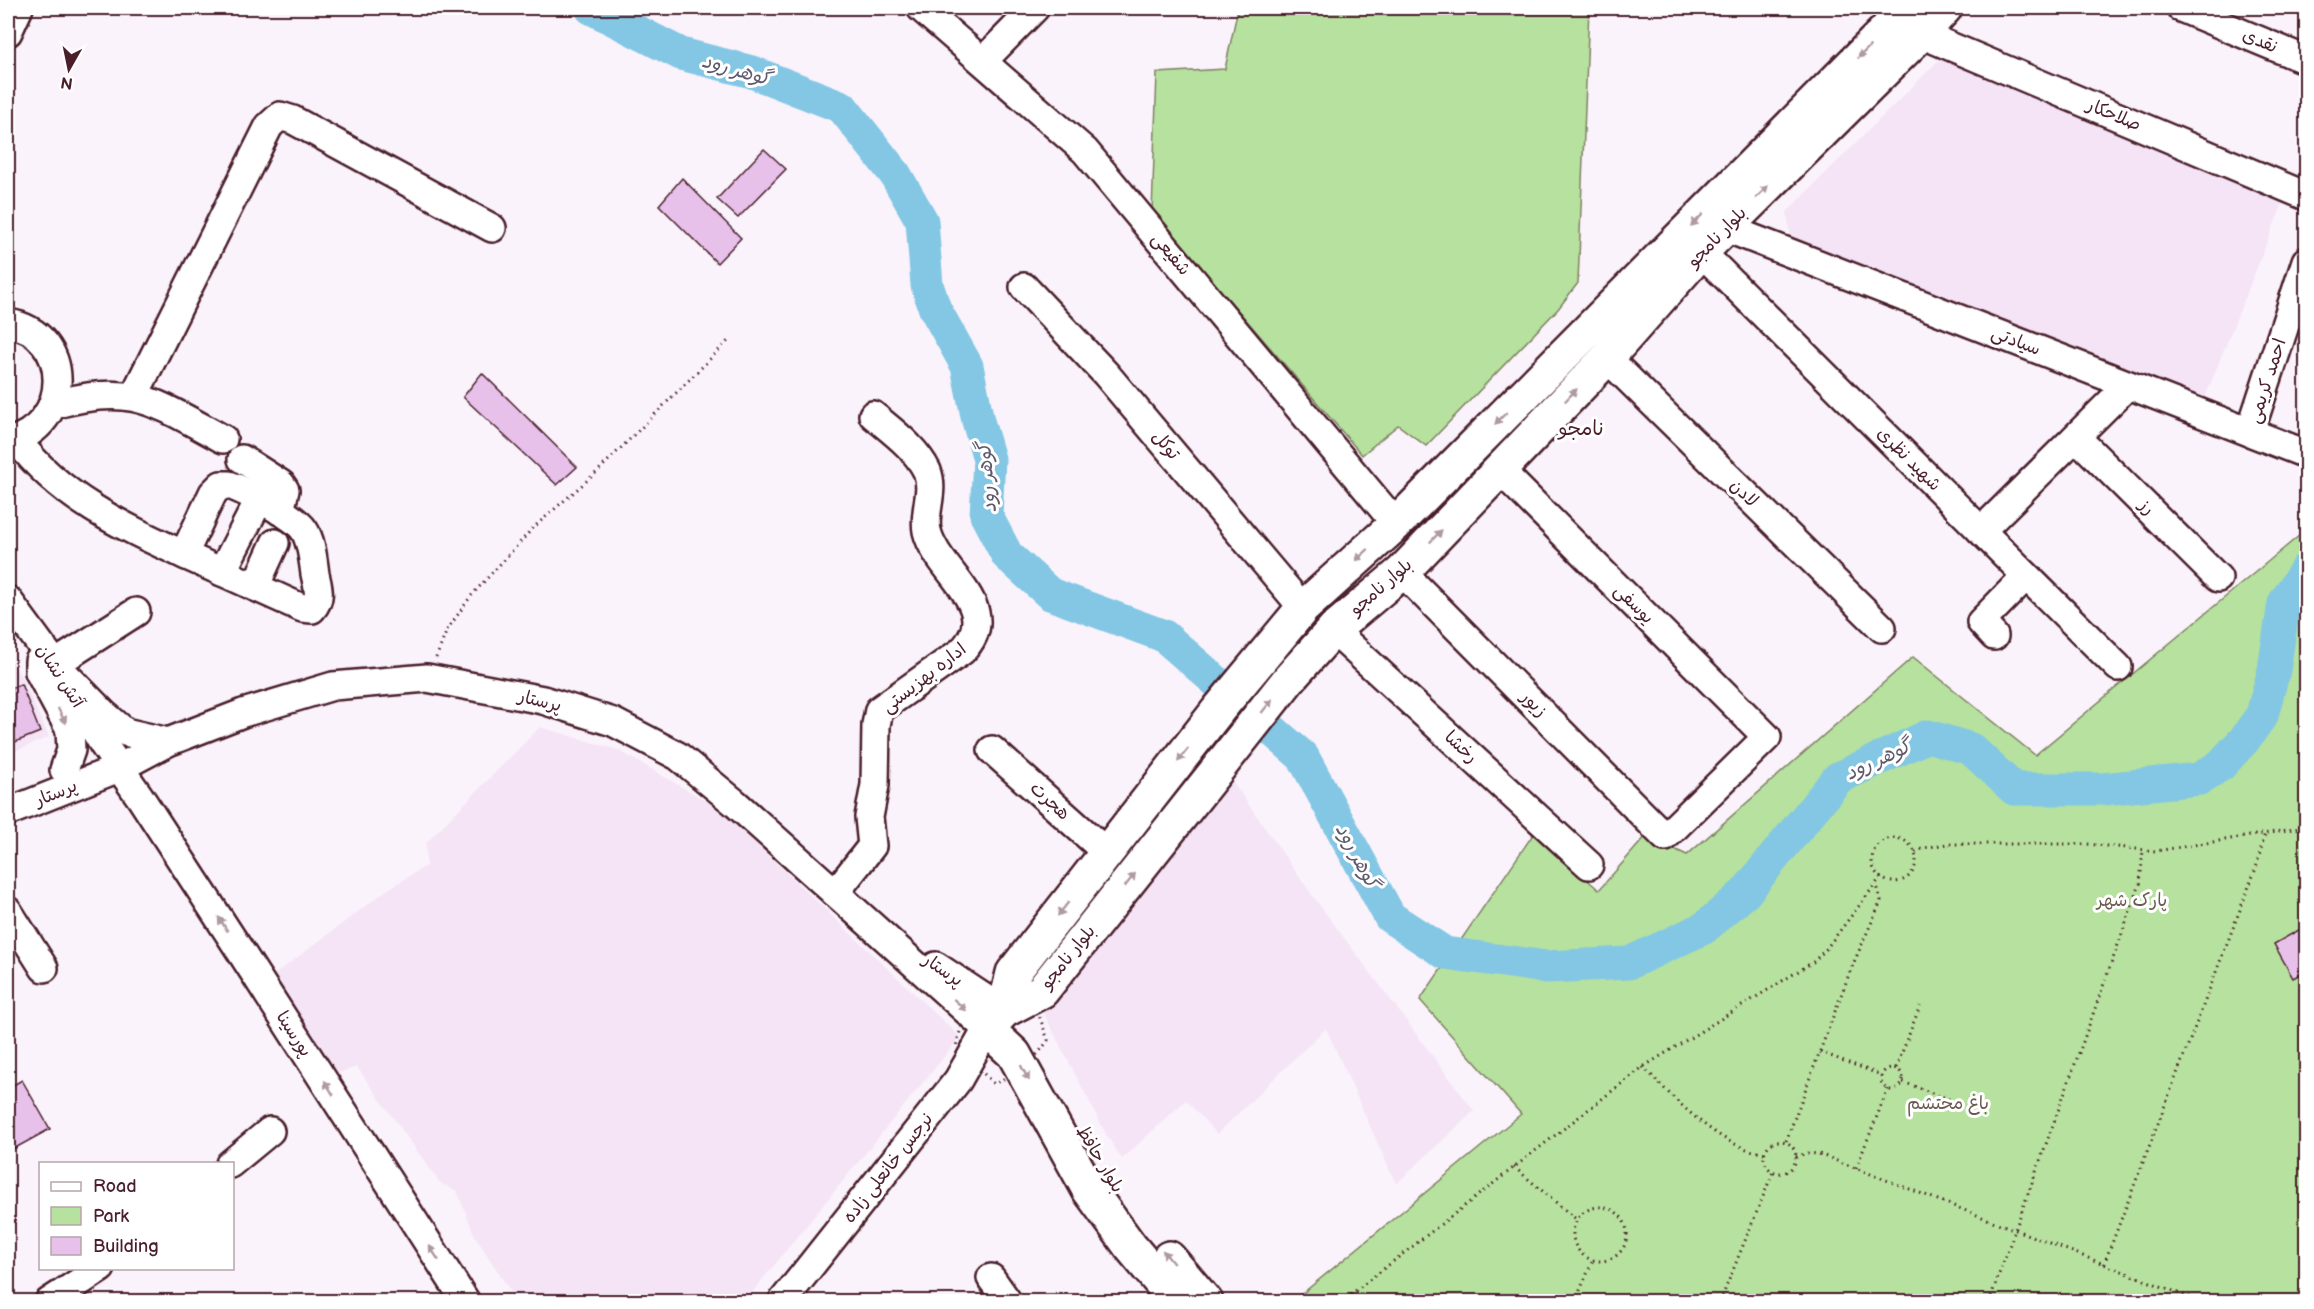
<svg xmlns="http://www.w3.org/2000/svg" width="2314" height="1309" viewBox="0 0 2314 1309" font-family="'Balsamiq Sans','Playpen Sans Arabic',sans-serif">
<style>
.built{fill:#f4e4f6}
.green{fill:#b6e19e;stroke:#808064;stroke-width:1.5}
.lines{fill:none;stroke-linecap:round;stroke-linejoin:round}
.river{stroke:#83c7e4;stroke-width:33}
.building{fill:#e7c1ea;stroke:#4a1f2b;stroke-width:1.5}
.minor-casing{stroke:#4a1f2b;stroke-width:32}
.major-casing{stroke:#4a1f2b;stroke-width:38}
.path{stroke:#4a1f2b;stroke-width:3;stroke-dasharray:1.5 4.5;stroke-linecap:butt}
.minor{stroke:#fff;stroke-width:27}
.major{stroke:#fff;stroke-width:33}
.oneway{fill:#ae9aa0}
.labels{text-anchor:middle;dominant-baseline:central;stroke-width:6;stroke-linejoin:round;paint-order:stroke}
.street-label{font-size:18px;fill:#4a1f2b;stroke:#fff}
.park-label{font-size:18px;fill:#6a594e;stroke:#fff}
.water-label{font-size:20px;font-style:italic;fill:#5e5a6c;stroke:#fff}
.neighbourhood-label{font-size:20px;fill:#4a1f2b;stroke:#fff}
</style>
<rect width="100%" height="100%" fill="#faf3fb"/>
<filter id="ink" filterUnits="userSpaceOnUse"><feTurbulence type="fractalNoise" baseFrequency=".0167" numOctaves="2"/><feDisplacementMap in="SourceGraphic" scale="12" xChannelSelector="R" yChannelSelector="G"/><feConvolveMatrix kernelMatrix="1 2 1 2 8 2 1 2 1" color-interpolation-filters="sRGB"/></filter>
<g filter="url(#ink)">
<g class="built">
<path d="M1946,53L2286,195L2205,397L1791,239L1787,212Z"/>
<path d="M8,654L24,682L49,737L8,754Z"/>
<path d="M540,727L618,750L718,808L960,1037L745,1301H517L475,1236L457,1191L440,1183L357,1067L338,1073L274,975L387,890L426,866V843Z"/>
<path d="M1232,781L1312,895L1474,1111L1396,1184L1326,1028L1217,1134L1186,1100L1122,1159L1106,1134L1042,1010Z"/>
</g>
<g class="green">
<path d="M1238,8H1589L1578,283L1558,309L1426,446L1398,425L1362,455L1230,301L1159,225L1152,212L1157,73L1225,69Z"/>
<path d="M2306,530V1301L1292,1302L1521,1114L1420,1000L1534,833L1599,890L1646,836L1687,855L1913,657L2035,755Z"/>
</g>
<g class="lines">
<path class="river" d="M591,8L681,54L752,72L842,107L895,174L922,221L927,285L935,309L967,366L978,421L989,459L986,515L1007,555L1050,594L1164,636L1303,757L1390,917L1445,953L1546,967L1629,963L1704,928L1745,893L1838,778L1928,736L1971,749L2014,789H2103L2199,779L2221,765L2244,740L2262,715L2274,670L2284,603L2306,569"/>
</g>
<g class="building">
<path d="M764,149L786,169L738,218L717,199Z"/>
<path d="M682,178L741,238L717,263L659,205Z"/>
<path d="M482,373L577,467L557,485L463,397Z"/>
<path d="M21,684L40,732L8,745V689Z"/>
<path d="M2306,926V971L2293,978L2274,944Z"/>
<path d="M22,1080L50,1129L8,1152V1088Z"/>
</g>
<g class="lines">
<defs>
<g id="minor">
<path d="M921,8L1085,151L1396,524"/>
<path d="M2181,8L2306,60"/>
<path d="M8,32L19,8"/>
<path d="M1921,34L2306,196"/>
<path d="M983,61L1035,8"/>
<path d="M1726,228L2306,454"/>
<path d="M1701,252L2118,667"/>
<path d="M1024,287L1106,374L1303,608"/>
<path d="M8,323C73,333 74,425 8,442"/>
<path d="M1607,358L1882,628"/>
<path d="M134,396L269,126L280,116L293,120L492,228"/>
<path d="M53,405C133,382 154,402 223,439"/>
<path d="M2250,432L2306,261"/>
<path d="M2076,437L2218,578"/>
<path d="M17,440C61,499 124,527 189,557C227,574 264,591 302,608L312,609C322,598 318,588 315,574C313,561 312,542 304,530C295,516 246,491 229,485H221L213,493L184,554"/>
<path d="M242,459L281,484L285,490L280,511"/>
<path d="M1981,531L2128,385"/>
<path d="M222,572L259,500"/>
<path d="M1402,572L1665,837L1767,737L1500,470"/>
<path d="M255,587L275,543"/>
<path d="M8,600L55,664L103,744L140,797L239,949L466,1302"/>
<path d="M136,612L55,664L103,713L125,732L168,742"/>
<path d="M1333,630L1589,865"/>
<path d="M1994,636L1981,622L2026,576"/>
<path d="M39,661V672L70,730L71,750L64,770"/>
<path d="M992,750L1107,853"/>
<path d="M8,812L119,768L168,742L243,713L333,686L427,678L543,700L613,722L678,756L735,803L987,1029L958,1080L782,1302"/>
<path d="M835,893L872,846L869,817L875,785L876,725L879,710L962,651C1005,607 937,573 927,531C923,512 935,491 927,471C916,448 892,431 873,415"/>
<path d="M8,911L44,968"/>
<path d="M936,966L1004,1011"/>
<path d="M230,1164L270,1131"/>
<path d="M991,1278L1008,1302"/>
<path d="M49,1302L101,1268"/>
</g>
<g id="major">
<path d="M1004,1011L1013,973L1219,709L1303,608L1396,524L1886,30L1903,8"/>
<path d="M1169,1258L1206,1302"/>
<path d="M1177,1302L1130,1246L1089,1190L1014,1054L987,1029L1004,1011L1042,991L1289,679L1333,630L1402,572L1607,358L1701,252L1921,34L1945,8"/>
</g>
</defs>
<use href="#minor" class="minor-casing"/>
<use href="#major" class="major-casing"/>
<g class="path">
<path d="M436,658L447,630L471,596L533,528L598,471L728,341"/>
<circle cx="1894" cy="860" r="22"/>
<path d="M1915,852L1924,848L1947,844H2087L2156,851L2306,827"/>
<path d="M1000,976L1032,996L1048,1040C1034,1062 1017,1072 994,1084L956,1046L966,1010L979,994Z"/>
<path d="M1820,1052L1881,1075"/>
<path d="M1643,1067C1673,1097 1719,1148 1764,1153"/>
<circle cx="1892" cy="1079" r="11"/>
<path d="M1896,1068L1920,1006"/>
<path d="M1903,1082L1959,1103"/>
<circle cx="1780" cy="1157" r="16"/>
<path d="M1786,1141L1851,969L1881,901L1877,885"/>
<path d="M1796,1157L1807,1153L1819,1154L2202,1302"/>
<path d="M1514,1167L1577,1220"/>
<path d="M1856,1168L1888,1089"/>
<circle cx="1600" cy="1234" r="27"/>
<path d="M2104,1264L2256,868L2265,833"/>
<path d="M1341,1302L1643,1067L1813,962L1826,949L1881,877"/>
<path d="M1575,1302L1593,1260"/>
<path d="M1720,1302L1773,1172"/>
<path d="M1989,1302L2140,884L2143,850"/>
</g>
<use href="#minor" class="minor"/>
<use href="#major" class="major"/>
</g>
<defs><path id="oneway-solid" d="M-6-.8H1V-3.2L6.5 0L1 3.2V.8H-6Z" transform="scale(1.5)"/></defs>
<g class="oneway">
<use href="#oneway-solid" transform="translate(1864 52) rotate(135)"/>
<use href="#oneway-solid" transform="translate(1762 192) rotate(-45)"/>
<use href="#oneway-solid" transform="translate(1697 220) rotate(135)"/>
<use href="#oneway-solid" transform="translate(1571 395) rotate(-46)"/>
<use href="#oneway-solid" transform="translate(1501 418) rotate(135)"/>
<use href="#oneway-solid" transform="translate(1436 536) rotate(-46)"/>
<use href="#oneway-solid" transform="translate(1362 555) rotate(138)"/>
<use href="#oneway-solid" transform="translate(1267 706) rotate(-52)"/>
<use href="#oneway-solid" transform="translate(62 716) rotate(62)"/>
<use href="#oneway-solid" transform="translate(1183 755) rotate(128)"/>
<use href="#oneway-solid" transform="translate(1130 880) rotate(-52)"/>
<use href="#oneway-solid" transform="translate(1063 909) rotate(128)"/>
<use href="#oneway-solid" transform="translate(223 924) rotate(-123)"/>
<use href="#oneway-solid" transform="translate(960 1005) rotate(42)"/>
<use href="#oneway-solid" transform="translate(1025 1073) rotate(61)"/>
<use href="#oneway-solid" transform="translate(329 1088) rotate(-122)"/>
<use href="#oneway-solid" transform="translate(434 1253) rotate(-123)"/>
<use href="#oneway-solid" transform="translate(1168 1257) rotate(-129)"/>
</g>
</g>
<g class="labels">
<g class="street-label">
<text transform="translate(2260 41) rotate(23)">نقدی</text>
<text transform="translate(2114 115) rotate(23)">صلاحکار</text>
<text transform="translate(1717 237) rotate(-46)">بلوار نامجو</text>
<text transform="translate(1171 254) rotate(50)">شفیعی</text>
<text transform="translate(2016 341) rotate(21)">سیادتی</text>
<text transform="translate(2267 381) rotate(-72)">احمد کریمی</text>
<text transform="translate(1166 445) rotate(50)">توکل</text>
<text transform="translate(1909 459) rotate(45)">شهید نظری</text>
<text transform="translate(1744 493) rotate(44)">لادن</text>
<text transform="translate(2147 507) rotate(45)">رز</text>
<text transform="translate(1381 587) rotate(-41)">بلوار نامجو</text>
<text transform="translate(1634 604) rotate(45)">یوسفی</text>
<text transform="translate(60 676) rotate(57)">آتش نشان</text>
<text transform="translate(924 678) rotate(-38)">اداره بهزیستی</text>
<text transform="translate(540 701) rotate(14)">پرستار</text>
<text transform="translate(1534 704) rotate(45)">زیور</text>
<text transform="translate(1461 747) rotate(43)">رخشا</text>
<text transform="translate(56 793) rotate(-22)">پرستار</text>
<text transform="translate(1050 801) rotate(42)">هجرت</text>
<text transform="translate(1068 957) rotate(-51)">بلوار نامجو</text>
<text transform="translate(943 970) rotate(34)">پرستار</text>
<text transform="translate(294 1034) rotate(57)">پورسینا</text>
<text transform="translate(1100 1159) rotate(59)">بلوار حافظ</text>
<text transform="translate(888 1168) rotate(-52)">نرجس خانعلی زاده</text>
</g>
<g class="park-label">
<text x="2132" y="900">پارک شهر</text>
<text x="1948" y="1103">باغ محتشم</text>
</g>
<g class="water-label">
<text transform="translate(736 70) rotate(16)">گوهر رود</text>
<text transform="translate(987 478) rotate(-95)">گوهر رود</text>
<text transform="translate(1878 760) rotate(-25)">گوهر رود</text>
<text transform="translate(1357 856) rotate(62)">گوهر رود</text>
</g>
<g class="neighbourhood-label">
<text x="1581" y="429">نامجو</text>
</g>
</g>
<rect width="2314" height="1309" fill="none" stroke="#fff" stroke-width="30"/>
<rect x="15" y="15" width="2284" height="1279" fill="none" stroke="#4a1f2b" stroke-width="2" filter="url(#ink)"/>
<rect x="39" y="1162" width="195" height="108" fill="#ffffff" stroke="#b7a5aa" stroke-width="1.5"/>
<rect x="51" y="1182" width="30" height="9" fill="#ffffff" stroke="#b7a5aa" stroke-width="1.5"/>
<text x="93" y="1192" font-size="18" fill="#4a1f2b">Road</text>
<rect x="51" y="1207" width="30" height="18" fill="#b6e19e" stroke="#b7a5aa" stroke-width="1.5"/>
<text x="93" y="1222" font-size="18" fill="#4a1f2b">Park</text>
<rect x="51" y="1237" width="30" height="18" fill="#e7c1ea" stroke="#b7a5aa" stroke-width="1.5"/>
<text x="93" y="1252" font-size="18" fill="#4a1f2b">Building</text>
<g transform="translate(69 69) rotate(189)" stroke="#ffffff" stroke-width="4.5" paint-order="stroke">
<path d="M0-4.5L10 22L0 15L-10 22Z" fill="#4a1f2b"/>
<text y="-9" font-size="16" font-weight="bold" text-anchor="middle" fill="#4a1f2b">N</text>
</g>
</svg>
